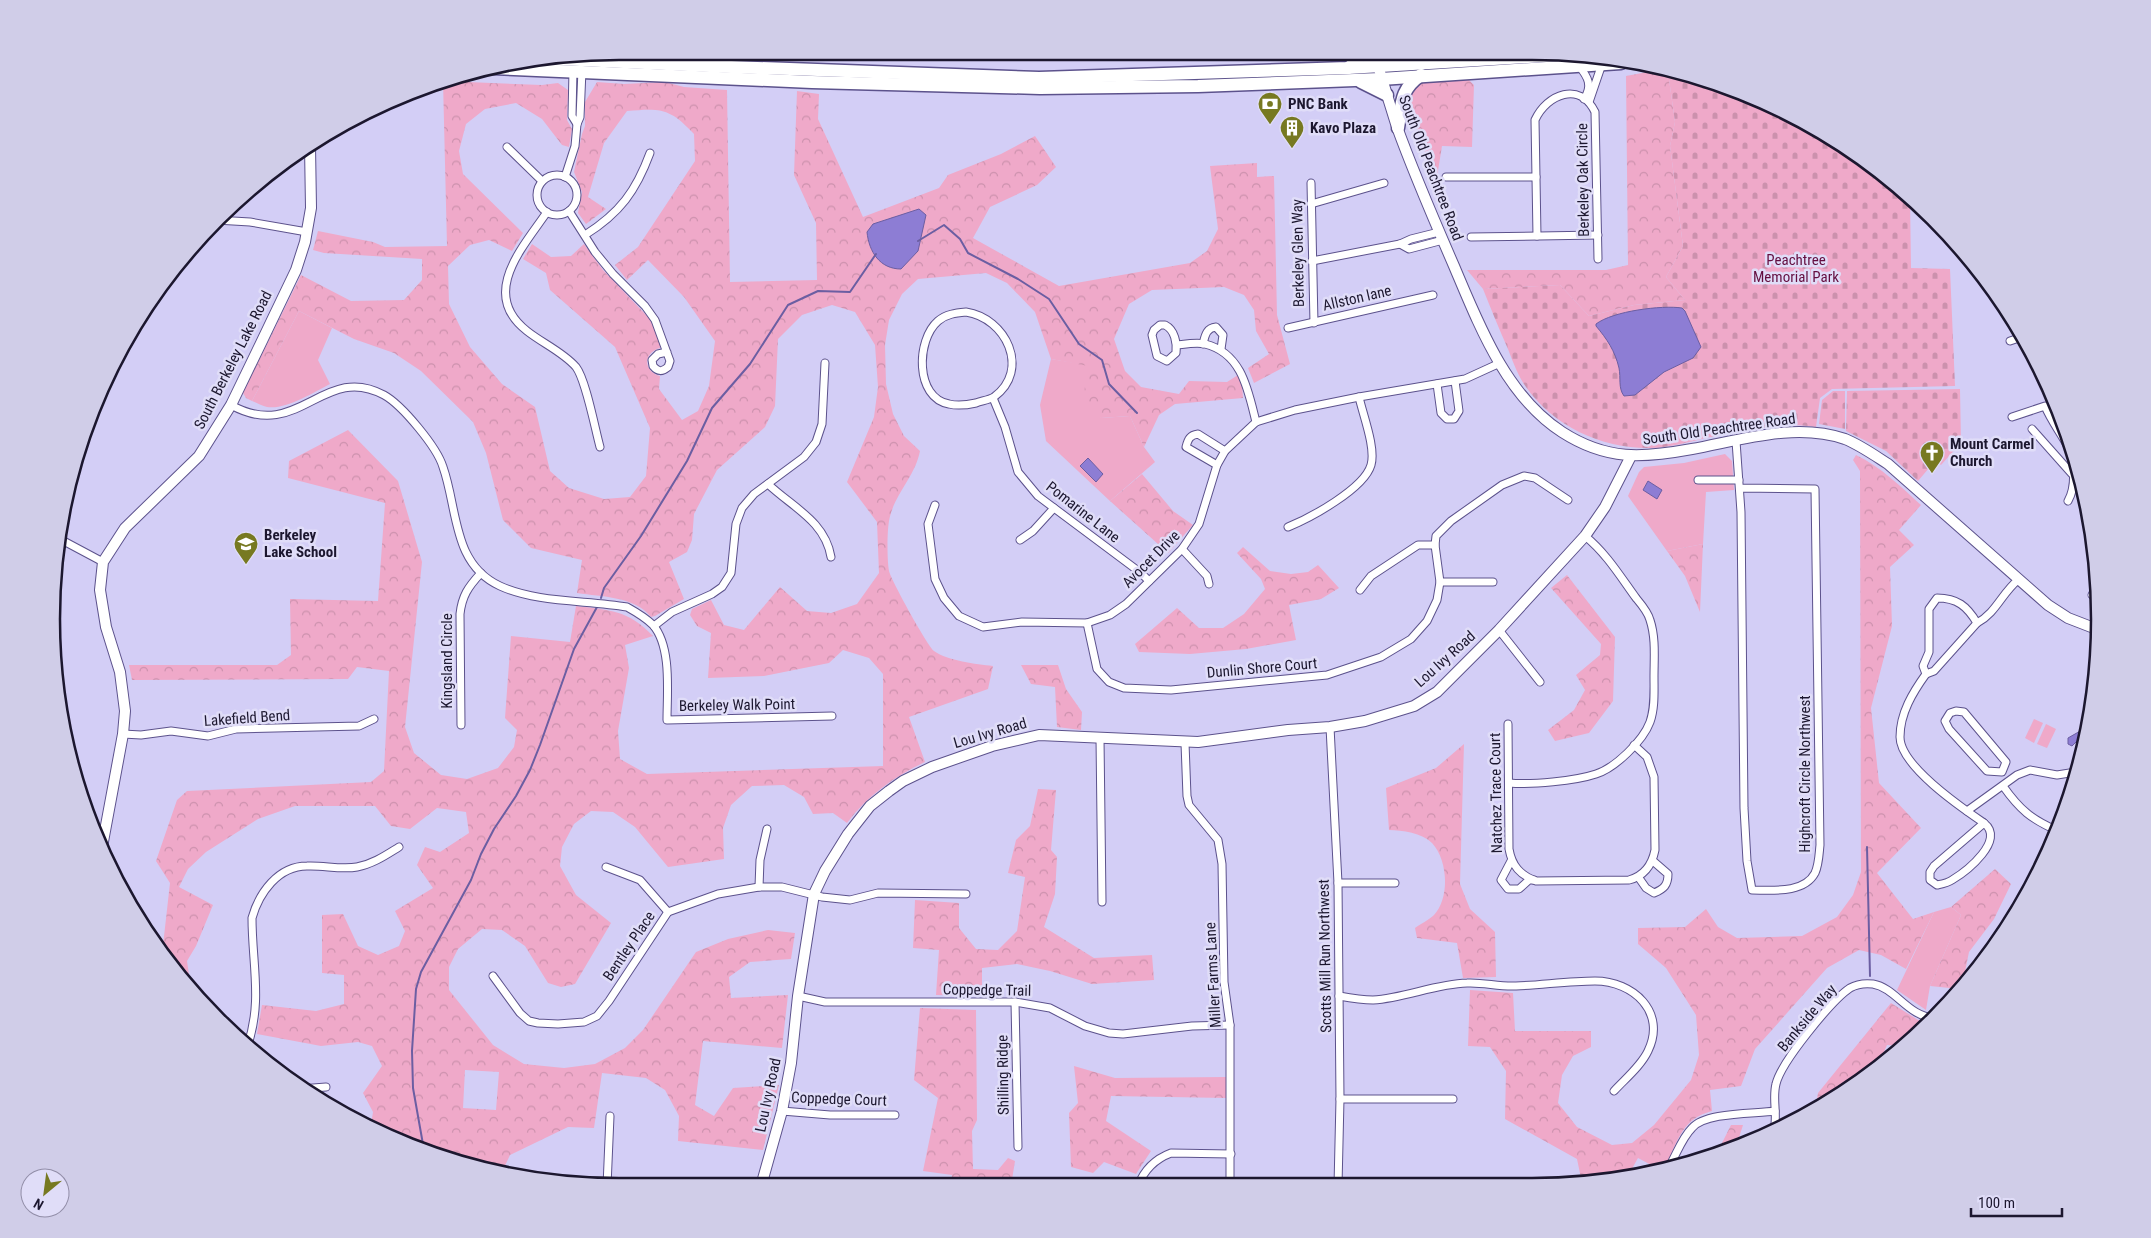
<svg xmlns="http://www.w3.org/2000/svg" width="2151" height="1238" viewBox="0 0 2151 1238" font-family="'Roboto Condensed',sans-serif">
<style>
.grass{fill:#efa9c9}
.forest{fill:url(#forest-crowns);fill-rule:evenodd}
.cemetery{fill:url(#cemetery-stones)}
.water{fill:#8d7dd4;stroke:#6b5ea2}
.lines{fill:none;stroke-linecap:round;stroke-linejoin:round}
.stream{stroke:#6b5ea2;stroke-width:2}
.street-casing{stroke:#5c528c;stroke-width:9}
.secondary-casing{stroke:#5c528c;stroke-width:12}
.highway-casing{stroke:#5c528c;stroke-width:15}
.street{stroke:#fff;stroke-width:7}
.secondary{stroke:#fff;stroke-width:10}
.highway{stroke:#fff;stroke-width:12}
.labels{text-anchor:middle;dominant-baseline:central;stroke-width:5;stroke-linejoin:round;paint-order:stroke}
.poi-label{font-size:15px;font-weight:bold;fill:#1c172f;stroke:#e0ddf8;text-anchor:start}
.street-label{font-size:15px;fill:#1c172f;stroke:#e0ddf8}
.park-label{font-size:15px;fill:#640e40;stroke:#e0ddf8}
.rim{fill:none;stroke:#1c172f;stroke-width:2.5}
</style>
<defs>
<pattern id="forest-crowns" width="20" height="18" patternUnits="userSpaceOnUse" patternTransform="scale(1.25)"><rect width="20" height="18" fill="#efa9c9"/><path d="M2 6a3 3 0 1 1 6 0M12 15a3 3 0 1 1 6 0" fill="none" stroke="#cc91ad"/></pattern>
<pattern id="cemetery-stones" width="16" height="16" patternUnits="userSpaceOnUse" patternTransform="scale(1.25)"><rect width="16" height="16" fill="#efa9c9"/><path d="M2 7V4a2 2 0 0 1 4 0v3zM10 15v-3a2 2 0 0 1 4 0v3z" fill="#cc91ad"/></pattern>
</defs>
<rect width="100%" height="100%" fill="#d3cef6"/>
<g class="grass">
<path d="M299,311L332,328L318,360L330,384C314,392 286,410 267,407C262,406 257,403 252,401Z"/>
<path d="M1051,359L1088,365L1101,418L1130,416L1144,447L1155,462L1110,501L1046,441L1040,405Z"/>
<path d="M1725,454L1732,461L1734,490L1706,492L1703,544L1667,551L1628,496L1639,472L1644,467L1684,463Z"/>
<path d="M2034,719L2043,723L2034,743L2025,738Z"/>
<path d="M2046,724L2056,729L2047,748L2037,744Z"/>
<path d="M1951,907L1961,915L1930,986L1926,1010L1897,990L1934,912Z"/>
</g>
<g class="forest">
<path d="M1658,70L1668,72L1675,122L1670,146L1683,246L1666,277L1685,300L1634,305L1589,316L1560,285L1483,289L1467,270H1606L1628,265L1626,76Z"/>
<path d="M1469,80L1474,85L1472,147L1442,146L1436,183L1407,102L1409,95L1419,82Z"/>
<path d="M443,81L542,85L558,83L568,90L567,120L572,129L569,147L562,145L542,119L516,103L485,109L466,124L459,151L463,174L523,233L512,251L489,240L470,245L448,266L449,304L470,347L502,384L535,407L550,471L569,488L604,499L630,497L646,476L650,428L615,347L550,290L546,273L523,259L532,244L551,257L571,256L584,244L603,270L650,319L661,346L660,348C643,353 643,371 660,376L659,389L682,420L698,411L709,386L715,341L684,297L648,260L627,280L615,265L638,247L695,161L694,134C670,108 661,108 627,111L604,143L588,197L606,209L586,224L578,213L582,192L574,172L582,134L585,126V102L597,82L624,84L665,82L684,87L727,90L730,282L817,280L816,223L794,175L797,91L819,94L818,119L863,217L939,188L948,175L1001,154L1035,136L1056,167L1037,185L990,207L973,238L1059,286L1190,263L1207,251L1218,229L1210,166L1257,163V177L1274,176L1277,315L1290,364L1254,383L1248,368L1269,354L1256,331L1254,310L1244,295L1224,287L1152,290L1129,304L1114,339L1125,371L1141,387L1179,394L1189,381L1227,382L1238,375L1242,384L1243,398L1175,404L1159,415L1144,447L1130,416L1101,418L1083,400L1088,366L1051,359L1035,312L1007,283L986,273L918,279L902,294L889,320L885,345L886,384L893,414L904,436L920,451C915,477 894,494 889,521C887,533 887,559 889,571C891,580 927,645 934,651C948,661 976,664 993,666L988,689L909,717L925,762C895,776 867,796 847,823L833,813L813,814L804,797L784,785L752,786L731,805L723,828L724,859L668,867L635,827L613,812L591,811L574,824L562,847L560,866L576,895L611,923L575,984L561,987L548,983L525,946L502,930L482,929L458,949L449,967V990L493,1045L524,1064L564,1068L595,1064L625,1048L643,1030L696,952L728,939L768,930L795,933L791,959L750,962L729,977L731,998L788,995L782,1048L703,1041L695,1105L714,1116L733,1088L779,1085L763,1150L678,1141L679,1116L665,1090L646,1078L602,1073L594,1128L568,1127L510,1155L503,1170L436,1157L371,1125L373,1112L363,1093L382,1066L372,1046L358,1042L321,1046L257,1034L262,1005L316,1011L344,1004V975L322,973V915L343,914L358,946L378,955L399,946L405,931L395,911L433,888L417,865L425,847L440,852L469,833L466,812L437,808L410,829L391,826L375,806H295L258,819L206,852L188,869L179,887L213,905L196,946L187,961L191,988L162,954L170,883L156,861L177,800L187,791L371,782L384,771L389,671L357,667L348,679L132,680L129,665H277L291,655L290,599L378,601L385,503L288,478L289,461L348,430L398,481L422,562L405,727L414,753L441,775L467,779L498,768L514,747L517,730L505,718L511,636L570,642L576,606C609,610 629,610 653,636L625,645L629,668L618,731L620,759L647,774L883,766V674L869,658L843,650L829,663L764,676L708,678L711,633L697,626L690,615L692,609L711,600L724,625L744,630L780,587L807,611L831,613L857,604L879,573L877,522L847,482L874,417L878,387L875,345L855,312L832,305L802,315L778,339L775,406L765,427L717,470L694,514L692,540L687,552L669,562L684,599L655,616L651,617C634,596 602,597 577,593L582,560L531,548L503,520L486,453L473,422L421,371L394,353L354,339L299,311L252,401L246,398L243,393L301,275L351,301L404,300L422,280V259L324,253L313,250L318,231L373,242L385,247L447,246ZM465,1070L499,1072L496,1110L463,1108Z"/>
<path d="M1856,455C1881,467 1900,486 1921,505L1899,530L1914,545L1890,567L1892,626L1871,708L1879,783L1921,828L1877,873L1913,919L1934,912L1906,969L1881,955L1859,950L1827,968L1755,1049L1741,1086L1710,1090L1712,1111C1682,1119 1678,1140 1666,1166L1657,1168L1638,1158L1629,1174L1582,1183L1577,1159L1505,1119L1506,1071L1490,1047L1468,1046L1470,990L1513,993L1515,1031H1591V1047L1573,1056L1562,1075L1558,1103L1577,1127L1612,1145L1632,1143L1654,1125L1691,1080L1699,1055L1696,1015L1666,968L1638,944V928L1685,927L1706,909L1718,927L1737,938L1802,936L1837,917L1853,895L1861,872L1860,471L1853,460Z"/>
<path d="M1142,474L1173,511L1193,525L1168,553L1110,501Z"/>
<path d="M1703,544L1700,612L1685,576L1667,551Z"/>
<path d="M1243,547L1270,571L1291,574L1308,572L1318,565L1339,588L1321,599L1289,605L1296,640L1246,649L1190,654L1139,652L1135,644L1177,608L1199,628H1223L1244,614L1265,589L1261,579L1237,553Z"/>
<path d="M1567,575L1615,637L1613,701L1589,733L1555,741L1548,730L1574,710L1585,690L1576,675L1600,655L1601,644L1551,588Z"/>
<path d="M1021,665H1058L1066,689L1082,712L1081,730L1057,727L1055,687L1031,684Z"/>
<path d="M1464,744L1460,884L1470,909L1495,932L1496,977L1463,978L1457,943L1417,938L1415,928C1420,924 1429,920 1434,915C1450,898 1448,860 1432,843C1422,833 1402,830 1389,830L1386,788L1436,768Z"/>
<path d="M1038,789L1056,790L1051,850L1057,857L1055,894L1044,927L1094,958L1152,955L1154,980L1092,984L1050,971L1017,964L982,968V996L936,995L939,950L913,948L915,900L959,903V928L976,949L998,950L1017,931L1025,877L1008,873L1016,840L1030,826Z"/>
<path d="M1995,869L2011,884L1994,919L1969,952L1962,986L1959,989L1930,986L1961,915L1951,907Z"/>
<path d="M1891,1003L1923,1023L1925,1027L1900,1046L1887,1045L1879,1063L1815,1111L1818,1093Z"/>
<path d="M920,1008L976,1010L977,1120L972,1131L973,1169L998,1170L1008,1158L1015,1161L1011,1186H950L952,1175L923,1171L938,1098L914,1080Z"/>
<path d="M1074,1066L1115,1078L1226,1077V1098L1111,1096L1106,1121L1151,1151L1136,1174L1104,1162L1093,1173L1071,1167L1069,1113L1078,1103Z"/>
<path d="M1731,1125H1743L1736,1147L1715,1157Z"/>
</g>
<g class="cemetery">
<path d="M1668,72L1714,81L1847,147L1910,198L1911,268L1950,269L1955,386L1832,389L1820,398L1816,427C1781,421 1745,431 1711,437C1691,441 1670,448 1651,448C1603,449 1554,427 1526,387C1518,376 1513,362 1508,349C1499,329 1491,309 1483,289L1560,285L1589,316L1634,305L1685,300L1666,277L1683,246L1670,146L1675,122Z"/>
<path d="M1960,389L1961,443L1941,465L1935,461L1918,481L1886,451L1846,431L1847,391Z"/>
<path d="M1833,391H1845V429L1819,424L1822,400Z"/>
</g>
<g class="water">
<path d="M919,209L926,215L918,251L901,269C880,269 869,252 867,232L873,224Z"/>
<path d="M1682,308L1685,311L1701,347L1693,358L1664,372L1635,395L1624,396C1618,388 1621,378 1619,368C1615,351 1607,339 1596,326V324C1613,311 1662,305 1682,308Z"/>
<path d="M1088,458L1103,474L1096,482L1080,466Z"/>
<path d="M1648,481L1662,490L1657,499L1643,490Z"/>
<path d="M2082,730L2088,733L2085,741H2077L2072,746L2068,744V738Z"/>
</g>
<g class="lines">
<g class="stream">
<path d="M918,241L944,225L960,239L968,253L1018,279L1049,299L1079,344L1102,360L1109,384L1137,413"/>
<path d="M601,598L604,588L641,536L687,461L712,408L750,364L788,305L818,291L850,292L876,254"/>
<path d="M1867,847L1870,976"/>
<path d="M424,1150L413,1088L412,1051L416,989L421,972L471,880L481,854L494,829L516,796L530,770L540,745L574,649L597,607"/>
<path d="M1726,1151L1727,1150"/>
</g>
<defs>
<g id="street">
<path d="M1579,66C1588,77 1593,86 1584,99"/>
<path d="M573,70L572,116L577,124"/>
<path d="M1589,102L1602,64"/>
<path d="M507,147L542,181"/>
<circle cx="557" cy="195" r="20"/>
<path d="M565,177L575,146L577,124L580,117L582,70"/>
<path d="M1446,177H1536"/>
<path d="M1311,183L1314,323"/>
<path d="M1311,204L1384,183"/>
<path d="M569,211L595,252L613,274L645,306L655,320L670,361L668,367C662,372 658,372 653,366L652,360L658,354L667,352"/>
<path d="M547,212C523,247 479,294 527,331C542,343 563,352 576,367C586,380 595,429 600,447"/>
<path d="M216,220L250,222L307,232"/>
<path d="M585,235C620,213 636,191 650,153"/>
<path d="M1537,236L1535,120C1547,94 1580,81 1595,112L1598,259"/>
<path d="M1471,237L1598,235"/>
<path d="M1400,244L1409,249L1443,240"/>
<path d="M1312,261L1400,244L1411,239L1439,232"/>
<path d="M966,312C1006,318 1031,370 994,397C989,400 981,401 976,403C967,405 957,406 949,404C915,398 916,340 938,321C946,314 956,313 966,312Z"/>
<path d="M1160,325H1165C1175,330 1177,343 1176,353L1167,361L1157,356L1152,335L1154,330Z"/>
<path d="M1288,328L1433,295"/>
<path d="M2010,341L2022,337"/>
<path d="M1203,344C1205,336 1206,328 1216,327L1223,335L1221,349"/>
<path d="M1177,345C1186,344 1197,342 1205,344C1242,353 1248,390 1256,422"/>
<path d="M1437,384L1441,413L1447,419H1454L1459,411L1455,381"/>
<path d="M993,398L1005,427L1018,472L1038,496L1141,573L1149,581"/>
<path d="M231,405C299,443 323,362 384,395C402,405 437,447 443,467C458,509 452,564 500,586C537,603 586,600 627,607C636,612 645,617 653,625C672,647 667,693 667,720L832,716"/>
<path d="M2012,417L2045,406C2051,421 2061,433 2068,447C2075,462 2076,487 2068,501"/>
<path d="M2032,429L2072,474"/>
<path d="M1736,441L1741,512L1744,808L1747,861L1752,890C1771,890 1804,894 1815,873C1819,864 1819,854 1820,845L1815,489L1740,488"/>
<path d="M1217,465L1186,447C1188,439 1190,435 1198,434L1225,451"/>
<path d="M1698,480H1739"/>
<path d="M768,484C792,507 825,521 831,557"/>
<path d="M935,505L928,524L935,579L944,598L959,616L983,627L1022,622L1087,623L1110,615L1126,604L1182,549L1199,524L1217,465L1225,451L1256,422L1295,410L1359,397L1465,379L1500,363"/>
<path d="M1288,527C1310,518 1364,489 1371,465C1376,448 1363,415 1359,397"/>
<path d="M58,538L103,562"/>
<path d="M1020,540L1033,531L1054,508"/>
<path d="M1182,549L1207,576L1209,584"/>
<path d="M1440,582H1493"/>
<path d="M1360,590L1371,576L1418,545H1435"/>
<path d="M2092,595L2097,586"/>
<path d="M1937,598C1957,598 1967,606 1977,623L1934,671L1926,674L1923,666L1929,652V609Z"/>
<path d="M1087,623L1097,669L1109,682L1124,688L1171,690L1327,675L1381,657L1411,639L1427,621L1437,600L1440,582L1435,545L1436,536L1451,521L1502,485L1524,476L1535,478L1568,500"/>
<path d="M1977,623C1996,613 2002,593 2018,580"/>
<path d="M654,626L672,612L712,594L722,587L731,573L736,524L742,508L754,494L804,457L816,442L822,424L825,363"/>
<path d="M1499,630L1540,682"/>
<path d="M1926,674C1913,692 1900,713 1900,737C1900,766 1962,808 1984,823"/>
<path d="M1956,711L1964,712L2006,762L2002,772L1987,771L1949,729L1945,721L1950,713Z"/>
<path d="M1508,724L1509,849C1512,866 1520,875 1536,881L1629,880C1644,876 1652,865 1655,850L1654,777L1647,757L1634,745"/>
<path d="M461,725L460,614C462,596 468,587 481,573"/>
<path d="M1330,727L1338,883L1340,1099L1338,1186"/>
<path d="M123,734L141,735L171,731L208,736L236,729L359,726L374,719"/>
<path d="M1100,738L1102,902"/>
<path d="M1185,743L1187,796L1189,805L1218,840L1222,864L1224,982L1230,1025V1186"/>
<path d="M1509,783C1531,785 1575,781 1596,774C1615,768 1643,741 1650,722C1655,708 1654,692 1654,677C1654,658 1656,638 1650,620C1648,612 1641,604 1636,598C1620,576 1606,553 1585,536"/>
<path d="M2003,786C2020,810 2031,819 2058,831"/>
<path d="M1967,811L2017,775L2030,770L2057,775L2076,772"/>
<path d="M1984,823C2006,840 1967,871 1952,880C1948,883 1942,884 1937,885L1930,880V872L1934,866Z"/>
<path d="M2054,829L2063,814"/>
<path d="M1511,861L1501,880L1508,889H1519L1529,880H1534"/>
<path d="M606,867L640,880L668,912"/>
<path d="M1639,878L1646,888L1654,893C1664,889 1668,885 1668,874L1653,861"/>
<path d="M1338,883H1395"/>
<path d="M759,887L760,860L767,829"/>
<path d="M493,976L520,1013L529,1021L538,1023L558,1024L584,1022L597,1016L609,1001L668,912L718,894L759,887H782L822,897L850,900L878,893L966,894"/>
<path d="M798,996L825,1002H1015L1050,1008L1085,1026L1109,1033L1123,1034L1192,1026L1230,1025"/>
<path d="M1339,996C1350,998 1362,1000 1373,1000C1405,998 1435,984 1467,983C1483,982 1499,987 1516,986C1542,985 1569,981 1595,981C1633,981 1667,1012 1648,1051C1641,1066 1625,1079 1614,1091"/>
<path d="M1015,1002L1018,1147"/>
<path d="M247,1047C263,1002 252,964 252,918C259,893 278,866 307,866C323,865 341,870 357,867C373,864 386,855 399,847"/>
<path d="M300,1089L326,1087"/>
<path d="M1340,1099H1453"/>
<path d="M782,1111L830,1115H895"/>
<path d="M1774,1129C1778,1115 1772,1099 1776,1084C1781,1062 1832,1000 1850,988C1857,984 1865,983 1873,984C1896,988 1908,1017 1935,1018"/>
<path d="M1670,1165C1677,1153 1682,1138 1692,1128C1705,1112 1754,1114 1775,1111"/>
<path d="M607,1186L610,1116"/>
<path d="M1138,1186C1144,1170 1155,1159 1171,1153L1231,1154"/>
</g>
<g id="secondary">
<path d="M1374,53C1382,78 1389,102 1397,127C1414,174 1434,220 1454,266C1479,325 1506,396 1562,432C1607,461 1643,458 1692,449C1741,440 1796,422 1845,439C1860,445 1874,455 1888,464L2048,605L2068,618L2099,630"/>
<path d="M102,847L123,734L125,711L120,672L106,627L100,590L103,562L125,528L199,456L231,405L261,343L296,270L305,242L311,208L310,146"/>
<path d="M761,1186L782,1111L791,1063L798,996L814,894L825,871L848,834L870,806L889,791L903,781L932,767L992,746L1039,735L1198,742L1288,730L1330,727L1365,721L1414,706L1437,692L1499,630L1585,536L1605,507L1631,456"/>
</g>
<g id="highway">
<path d="M1379,53L1387,58L1400,61"/>
<path d="M537,58L731,67L1039,78L1348,68L1575,54"/>
<path d="M493,68L812,82L1040,88L1198,86L1381,79L1621,63"/>
<path d="M1348,68L1356,62L1362,53"/>
<path d="M1361,82L1387,95"/>
<path d="M1398,128C1402,105 1399,90 1421,75"/>
</g>
</defs>
<use href="#street" class="street-casing"/>
<use href="#secondary" class="secondary-casing"/>
<use href="#highway" class="highway-casing"/>
<use href="#street" class="street"/>
<use href="#secondary" class="secondary"/>
<use href="#highway" class="highway"/>
</g>
<defs>
<symbol id="bank-pin" viewBox="-11 -11 22 30"><path d="M0 17L-7.5 6A9.5 9.5 0 1 1 7.5 6Z" fill="#777921" stroke="#e0ddf8"/><path d="M-6-4H6V4H-6ZM0-2.3a2.3 2.3 0 1 0 0 4.6a2.3 2.3 0 1 0 0-4.6Z" fill="#fff"/></symbol>
<symbol id="building-pin" viewBox="-11 -11 22 30"><path d="M0 17L-7.5 6A9.5 9.5 0 1 1 7.5 6Z" fill="#777921" stroke="#e0ddf8"/><path d="M-4-6H4V6H1V3H-1V6H-4ZM-2.5-4.3h1.7v1.8h-1.7ZM.8-4.3h1.7v1.8H.8ZM-2.5-1h1.7V.8h-1.7ZM.8-1h1.7V.8H.8Z" fill="#fff"/></symbol>
<symbol id="church-pin" viewBox="-11 -11 22 30"><path d="M0 17L-7.5 6A9.5 9.5 0 1 1 7.5 6Z" fill="#777921" stroke="#e0ddf8"/><path d="M-1.2-6h2.4v3.5h3.3v2.4h-3.3V6h-2.4V-.1h-3.3v-2.4h3.3Z" fill="#fff"/></symbol>
<symbol id="school-pin" viewBox="-11 -11 22 30"><path d="M0 17L-7.5 6A9.5 9.5 0 1 1 7.5 6Z" fill="#777921" stroke="#e0ddf8"/><path d="M0-5L7-2L0 1L-7-2ZM-4 1L0 2.5L4 1V4Q0 6-4 4Z" fill="#fff"/></symbol>
</defs>
<g fill-rule="evenodd">
<use href="#bank-pin" x="1256" y="90" width="28" height="38"/>
<use href="#building-pin" x="1278" y="114" width="28" height="38"/>
<use href="#church-pin" x="1918" y="439" width="28" height="38"/>
<use href="#school-pin" x="232" y="530" width="28" height="38"/>
</g>
<g class="labels">
<g class="poi-label">
<text x="1288" y="104">PNC Bank</text>
<text x="1310" y="128">Kavo Plaza</text>
<text x="1950" y="444">Mount Carmel<tspan x="1950" dy="17">Church</tspan></text>
<text x="264" y="535">Berkeley<tspan x="264" dy="17">Lake School</tspan></text>
</g>
<g class="street-label">
<text transform="translate(1431 168) rotate(69)">South Old Peachtree Road</text>
<text transform="translate(1583 180) rotate(-91)">Berkeley Oak Circle</text>
<text transform="translate(1298 253) rotate(-91)">Berkeley Glen Way</text>
<text transform="translate(1357 298) rotate(-13)">Allston lane</text>
<text transform="translate(233 360) rotate(-63)">South Berkeley Lake Road</text>
<text transform="translate(1719 429) rotate(-8)">South Old Peachtree Road</text>
<text transform="translate(1083 512) rotate(38)">Pomarine Lane</text>
<text transform="translate(1151 559) rotate(-45)">Avocet Drive</text>
<text transform="translate(1445 659) rotate(-42)">Lou Ivy Road</text>
<text transform="translate(447 661) rotate(-90)">Kingsland Circle</text>
<text transform="translate(1262 668) rotate(-5)">Dunlin Shore Court</text>
<text transform="translate(737 705) rotate(-1)">Berkeley Walk Point</text>
<text transform="translate(247 718) rotate(-4)">Lakefield Bend</text>
<text transform="translate(990 733) rotate(-16)">Lou Ivy Road</text>
<text transform="translate(1805 774) rotate(-90)">Highcroft Circle Northwest</text>
<text transform="translate(1496 793) rotate(-91)">Natchez Trace Court</text>
<text transform="translate(629 946) rotate(-56)">Bentley Place</text>
<text transform="translate(1325 956) rotate(-91)">Scotts Mill Run Northwest</text>
<text transform="translate(1213 975) rotate(-93)">Miller Farms Lane</text>
<text transform="translate(987 990) rotate(1)">Coppedge Trail</text>
<text transform="translate(1807 1018) rotate(-50)">Bankside Way</text>
<text transform="translate(1003 1075) rotate(-91)">Shilling Ridge</text>
<text transform="translate(768 1095) rotate(-78)">Lou Ivy Road</text>
<text transform="translate(839 1099) rotate(2)">Coppedge Court</text>
</g>
<g class="park-label">
<text x="1796" y="260">Peachtree<tspan x="1796" dy="17">Memorial Park</tspan></text>
</g>
</g>
<path d="M0 0H2151V1238H0ZM619 60H1532A559 559 0 0 1 2091 619V619A559 559 0 0 1 1532 1178H619A559 559 0 0 1 60 619V619A559 559 0 0 1 619 60Z" fill="#d0cde8" fill-rule="evenodd"/>
<path class="rim" d="M619 60H1532A559 559 0 0 1 2091 619V619A559 559 0 0 1 1532 1178H619A559 559 0 0 1 60 619V619A559 559 0 0 1 619 60Z"/>
<g transform="translate(45 1193) rotate(209)"><circle r="24" fill="#e0ddf8" stroke="#928ea8"/>
<path d="M0-4L9 19L0 12L-9 19Z" fill="#777921"/>
<text y="-8" font-size="14" font-weight="bold" text-anchor="middle" fill="#1c172f">N</text>
</g>
<path d="M1971 1208v8h91v-8" fill="none" stroke="#1c172f" stroke-width="2.5"/>
<text x="1978" y="1208" font-size="15" fill="#1c172f" stroke="#e0ddf8" stroke-width="4" paint-order="stroke">100 m</text>
</svg>
